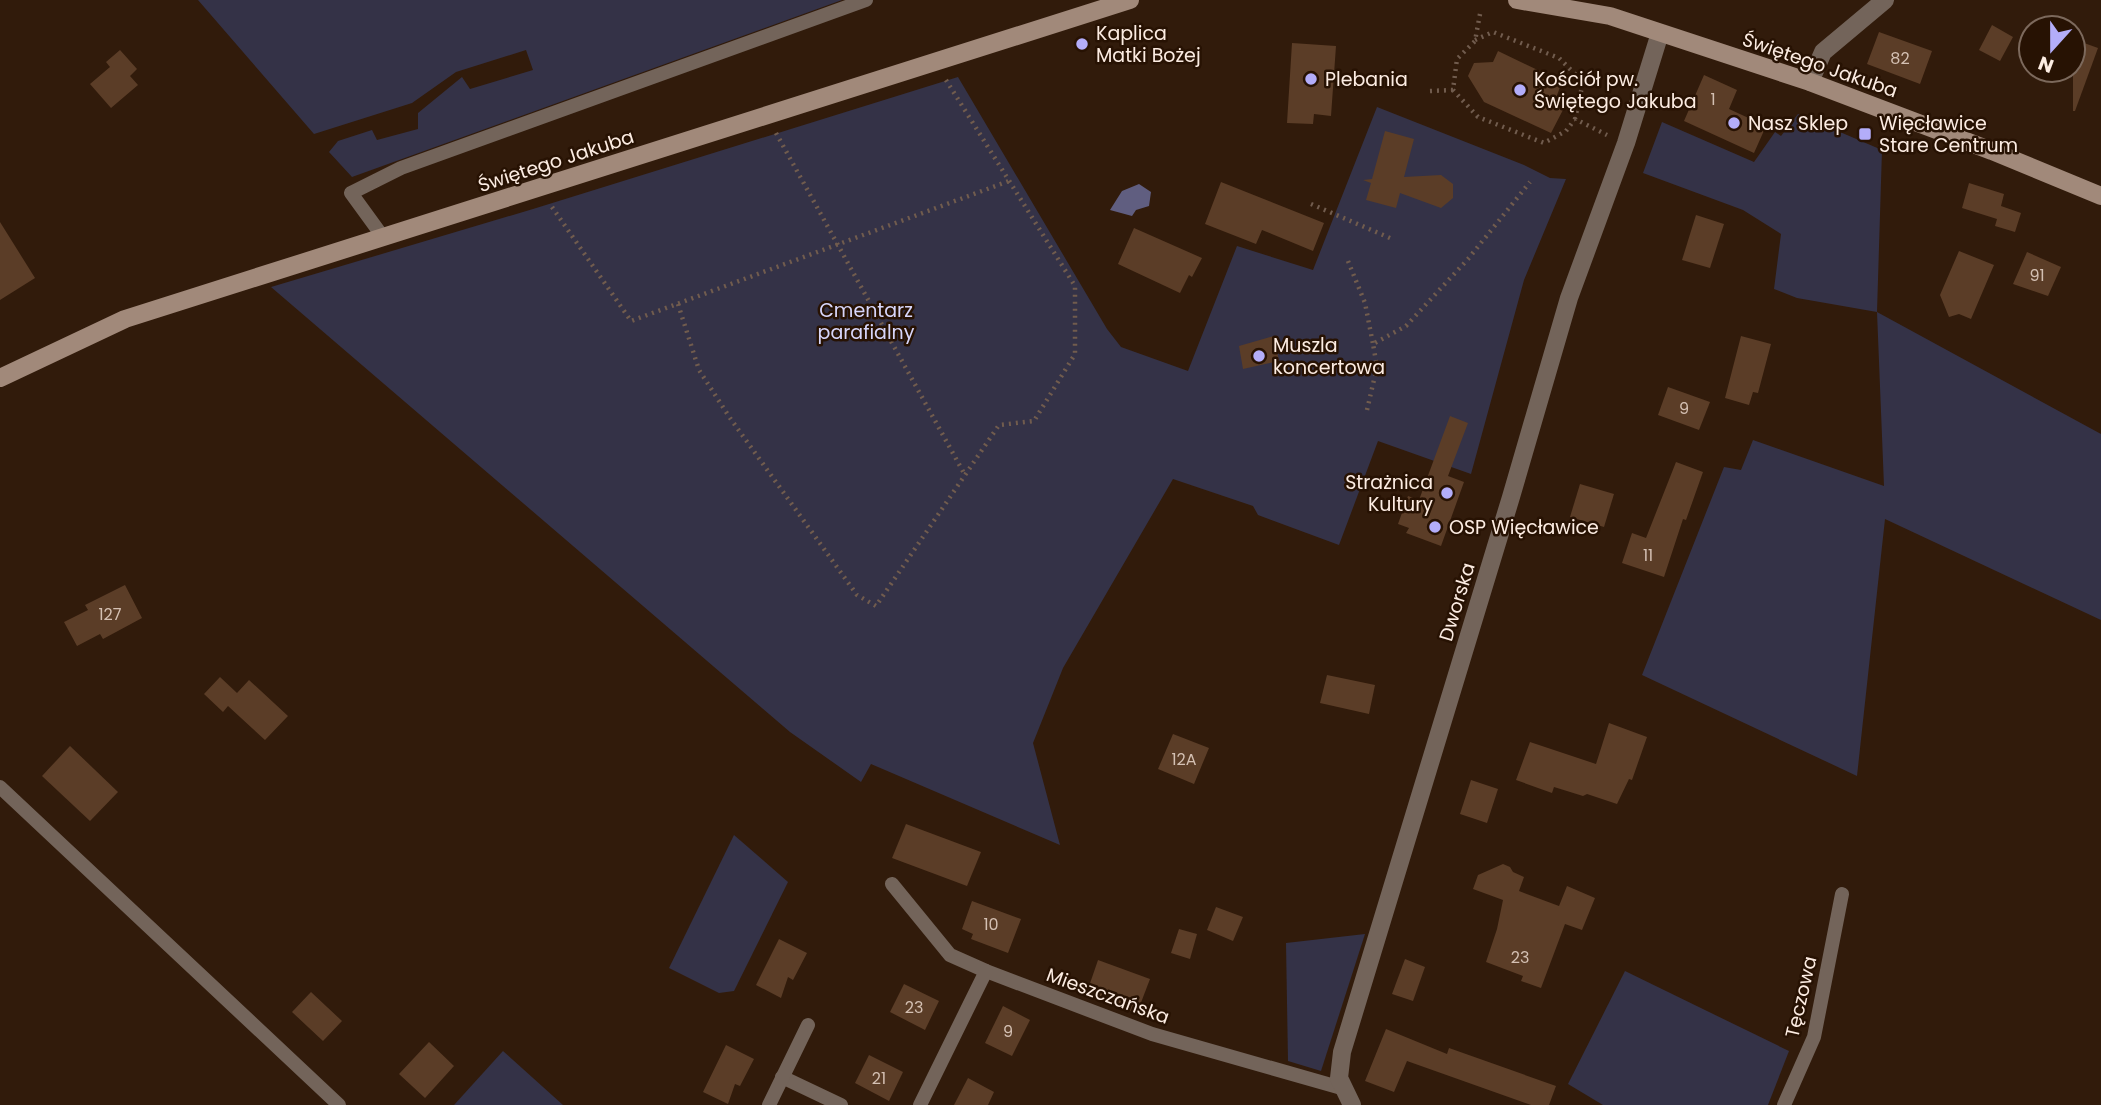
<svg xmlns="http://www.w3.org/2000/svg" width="2101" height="1105" viewBox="0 0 2101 1105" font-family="Poppins,sans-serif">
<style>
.green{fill:#343247}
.water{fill:#605e80}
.building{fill:#5b3d27}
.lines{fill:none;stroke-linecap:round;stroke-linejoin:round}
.path{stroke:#715c4e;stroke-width:4.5;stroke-dasharray:2 5;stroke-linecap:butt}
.lane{stroke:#73645a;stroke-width:14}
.street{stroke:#73645a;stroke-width:18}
.secondary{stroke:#a1897a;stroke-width:18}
.poi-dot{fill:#b3adf9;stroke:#271203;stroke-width:2.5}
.labels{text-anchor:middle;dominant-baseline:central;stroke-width:5;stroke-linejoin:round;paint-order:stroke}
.number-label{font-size:16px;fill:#d4c0b3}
.poi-label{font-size:19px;fill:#fcece2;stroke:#271203;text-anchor:start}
.street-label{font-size:19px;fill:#fcece2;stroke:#271203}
.park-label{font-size:19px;fill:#d7d6fb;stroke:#271203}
</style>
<rect width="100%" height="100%" fill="#311b0b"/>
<g class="green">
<path d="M198,0H842L352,177L329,152L338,141L372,130L377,140L418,129V113L462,77L470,89L533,70L526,50L456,72L412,103L314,134Z"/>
<path d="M958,77L1107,329L1121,347L1188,371L1237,246L1313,270L1377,107L1524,165L1550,178L1566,179L1524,280L1471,474L1378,441L1339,545L1258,515L1253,506L1173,479L1063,668L1033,743L1060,845L871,764L861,782L790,732L271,287L533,209Z"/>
<path d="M1798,114L1882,150L1877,312L2101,434V620L1885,519L1857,776L1642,675L1724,467L1741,470L1753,440L1884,486L1877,312L1797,298L1774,289L1781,234L1743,210L1643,173L1662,122L1754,162L1775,132L1781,136Z"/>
<path d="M734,835L788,882L734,991L719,993L669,968Z"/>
<path d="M1365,934L1321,1071L1288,1061L1286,943Z"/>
<path d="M1625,971L1789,1051L1768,1105H1603L1568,1084Z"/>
<path d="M503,1051L563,1105H454Z"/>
</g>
<path class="water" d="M1139,184L1151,192L1149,206L1136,210L1132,216L1110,210L1122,191Z"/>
<g class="building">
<path d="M1992,25L2013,37L2000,61L1979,50Z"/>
<path d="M1879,32L1932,51L1920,84L1867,64Z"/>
<path d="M2073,39L2098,48L2075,111H2073Z"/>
<path d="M1292,43L1336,46L1331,116L1314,114L1313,124L1287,123Z"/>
<path d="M120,50L137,69L130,76L138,85L111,108L90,84L110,67L106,62Z"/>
<path d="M1498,51L1544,73L1541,78L1560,87L1555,101L1565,106L1551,133L1484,102L1468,76L1474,63L1493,62Z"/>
<path d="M1704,75L1737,90L1729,109L1766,126L1754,153L1684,121Z"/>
<path d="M1385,131L1414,139L1404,177L1441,175L1453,184V198L1441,208L1400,193L1396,208L1366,200L1371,183L1363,180L1372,179Z"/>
<path d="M1221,182L1324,223L1313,251L1262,230L1256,244L1205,224Z"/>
<path d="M1969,183L2004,194L2001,206L2021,213L2015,232L1995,226L1997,219L1962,208Z"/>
<path d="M1696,215L1724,224L1710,268L1682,260Z"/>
<path d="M0,222L35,278L0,300Z"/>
<path d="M1134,228L1202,258L1192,277L1189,275L1180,293L1118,264Z"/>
<path d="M1959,251L1994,265L1971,319L1959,314L1949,317L1940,295Z"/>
<path d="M2027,252L2061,267L2048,296L2013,284Z"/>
<path d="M1274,336L1279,361L1243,369L1239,346Z"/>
<path d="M1741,336L1771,344L1758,393L1753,392L1749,405L1725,398Z"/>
<path d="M1668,387L1710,402L1699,430L1658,415Z"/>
<path d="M1450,416L1468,423L1448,476L1464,482L1441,546L1406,533L1409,528L1398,524L1408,496L1419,500Z"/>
<path d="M1676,462L1703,472L1686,520L1683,519L1664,577L1622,563L1632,533L1646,538Z"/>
<path d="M1580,484L1614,494L1604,527L1570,517Z"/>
<path d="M125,585L142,618L103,639L100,634L77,646L64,622L88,610L85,605Z"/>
<path d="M1327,675L1375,685L1369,714L1320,703Z"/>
<path d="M220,677L237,693L249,680L288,716L265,740L228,706L223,712L204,694Z"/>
<path d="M1609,723L1647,737L1632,780L1629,779L1617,804L1587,794L1583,796L1554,787L1552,793L1516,780L1530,742L1596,764Z"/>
<path d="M1173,734L1209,748L1194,784L1158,769Z"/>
<path d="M70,746L118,792L90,821L42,776Z"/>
<path d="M1471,780L1498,789L1487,823L1460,814Z"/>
<path d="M906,824L981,852L967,886L892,858Z"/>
<path d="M1503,864L1510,867L1513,872L1524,877L1519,891L1559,906L1567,886L1595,898L1582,930L1565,924L1541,988L1521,981L1523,976L1486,962L1497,929L1503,900L1473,889L1478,875Z"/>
<path d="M972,901L1021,919L1008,953L971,939L973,934L962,929Z"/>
<path d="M1216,907L1243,917L1233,941L1207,930Z"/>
<path d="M1179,929L1197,934L1190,959L1171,953Z"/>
<path d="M779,939L807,953L793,980L788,977L781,998L756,985Z"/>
<path d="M1405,959L1425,967L1413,1001L1392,994Z"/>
<path d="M1098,960L1150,979L1137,1013L1086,995Z"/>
<path d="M904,984L939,1001L925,1030L890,1012Z"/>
<path d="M311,992L342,1021L323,1041L292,1012Z"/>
<path d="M1003,1006L1030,1020L1012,1056L985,1043Z"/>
<path d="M1386,1029L1447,1054L1449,1048L1556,1086L1549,1105H1531L1407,1061L1394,1092L1365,1081Z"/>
<path d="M429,1042L454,1066L425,1098L399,1074Z"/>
<path d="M726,1045L754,1059L740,1086L735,1084L728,1104L703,1092Z"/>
<path d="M869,1055L903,1072L889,1101L855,1083Z"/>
<path d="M968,1078L994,1092L988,1105H954Z"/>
</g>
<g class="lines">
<g class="path">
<path d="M1480,14L1475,41L1457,59L1453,90L1478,117L1544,143L1566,131L1575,119L1607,135"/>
<path d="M1475,40L1493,32L1559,58L1583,82L1575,119"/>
<path d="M1430,91L1453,90"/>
<path d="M776,133L965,475"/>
<path d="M1311,204L1390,238"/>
<path d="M552,207L631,321L1009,181"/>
<path d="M1348,261L1365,303L1373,344"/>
<path d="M678,304L699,370L730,418L857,595L876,606L999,425L1034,421L1075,354V286L946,80"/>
<path d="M1367,410L1377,367L1373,344L1406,326L1468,259L1530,182"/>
</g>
<g class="lane">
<path d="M383,237L351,193L401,168L866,0"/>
<path d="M0,787L339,1105"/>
<path d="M892,884L950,955L986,971L1152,1034L1345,1089"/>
<path d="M782,1077L841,1105"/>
<path d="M769,1105L808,1025"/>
<path d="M920,1105L986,971"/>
<path d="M1784,1105L1814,1037L1842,894"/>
</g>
<g class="street">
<path d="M1810,82L1823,52L1885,0"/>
<path d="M1352,1105L1339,1078L1342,1052L1511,497L1569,298L1626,143L1660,33"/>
</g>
<g class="secondary">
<path d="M1517,0L1610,16L1810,82L1992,151L2101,196"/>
<path d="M0,378L125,319L1130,0"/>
</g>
</g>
<g class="poi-dot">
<circle cx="1082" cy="44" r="7"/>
<circle cx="1311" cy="79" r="7"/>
<circle cx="1520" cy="90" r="7"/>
<circle cx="1734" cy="123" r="7"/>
<rect x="1858" y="127" width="14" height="14" rx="3.5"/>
<circle cx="1259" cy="356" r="7"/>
<circle cx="1447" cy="493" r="7"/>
<circle cx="1435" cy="527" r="7"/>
</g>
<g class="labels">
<g class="number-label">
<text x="1900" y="58">82</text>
<text x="1713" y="99">1</text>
<text x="2037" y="275">91</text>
<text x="1684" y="408">9</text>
<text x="1648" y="555">11</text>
<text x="110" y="614">127</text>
<text x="1184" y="759">12A</text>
<text x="991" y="924">10</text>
<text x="1520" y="957">23</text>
<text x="914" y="1007">23</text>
<text x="1008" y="1031">9</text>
<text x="879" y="1078">21</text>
</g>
<g class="poi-label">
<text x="1096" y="33">Kaplica<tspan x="1096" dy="22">Matki Bożej</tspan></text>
<text x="1325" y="79">Plebania</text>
<text x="1534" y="79">Kościół pw.<tspan x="1534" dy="22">Świętego Jakuba</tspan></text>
<text x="1748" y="123">Nasz Sklep</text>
<text x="1879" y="123">Więcławice<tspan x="1879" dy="22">Stare Centrum</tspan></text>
<text x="1273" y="345">Muszla<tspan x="1273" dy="22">koncertowa</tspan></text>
<text x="1433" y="482" text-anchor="end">Strażnica<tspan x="1433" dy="22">Kultury</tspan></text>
<text x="1449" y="527">OSP Więcławice</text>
</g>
<g class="street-label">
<text transform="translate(1820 65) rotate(19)">Świętego Jakuba</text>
<text transform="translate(556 161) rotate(-18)">Świętego Jakuba</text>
<text transform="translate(1457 602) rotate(-73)">Dworska</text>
<text transform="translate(1108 996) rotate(20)">Mieszczańska</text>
<text transform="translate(1801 997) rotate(-77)">Tęczowa</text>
</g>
<g class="park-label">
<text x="866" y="310">Cmentarz<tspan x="866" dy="22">parafialny</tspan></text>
</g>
</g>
<g transform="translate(2052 49) rotate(201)"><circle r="33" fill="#271203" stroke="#7c695c" stroke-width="2"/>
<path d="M0-5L12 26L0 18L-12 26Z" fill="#b3adf9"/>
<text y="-10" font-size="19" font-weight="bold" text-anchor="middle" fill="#fcece2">N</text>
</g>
</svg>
